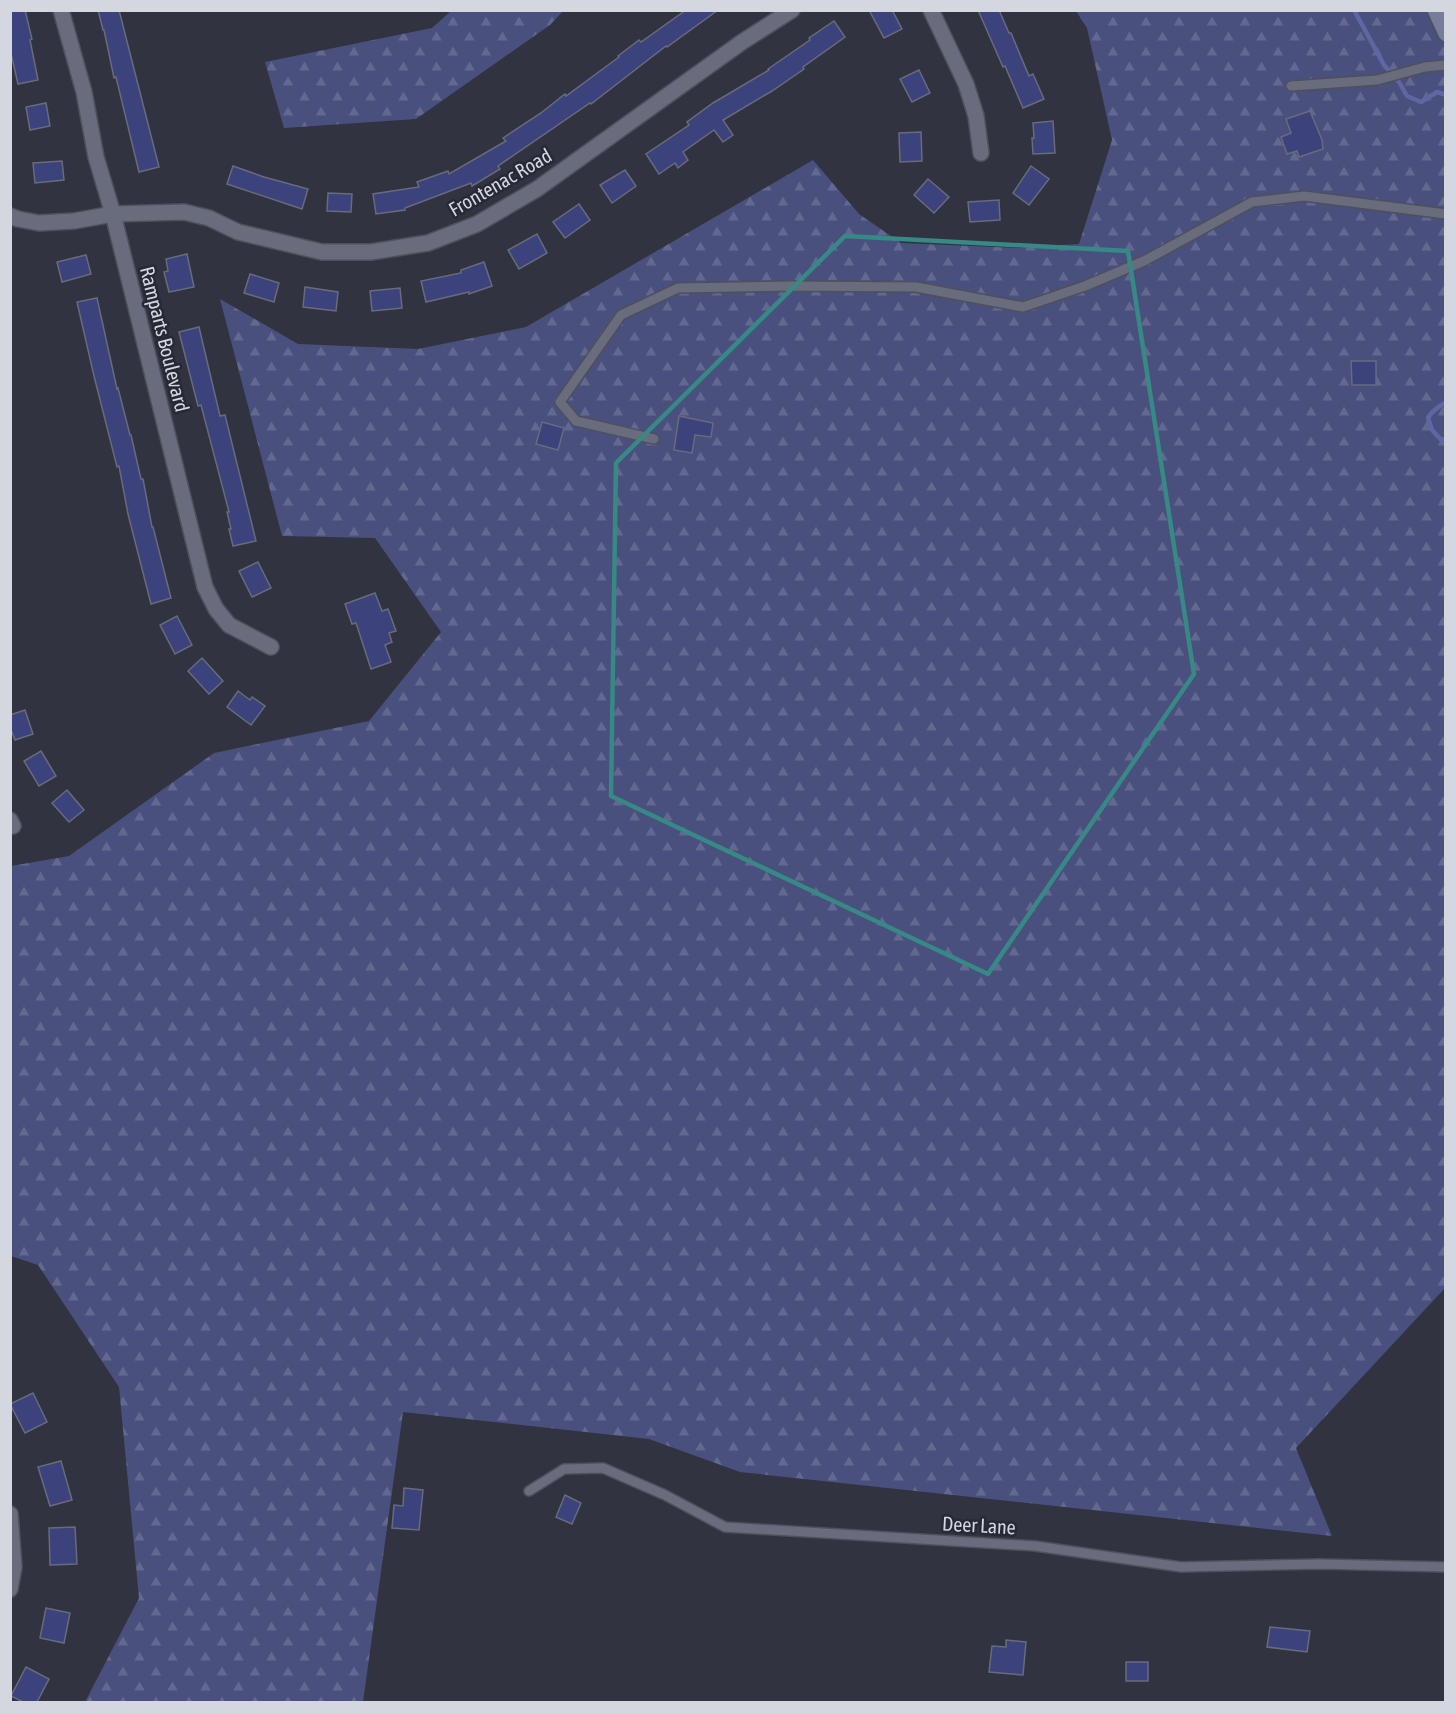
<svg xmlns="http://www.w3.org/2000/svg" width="1456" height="1713" viewBox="0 0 1456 1713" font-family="'Asap Condensed',sans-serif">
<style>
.forest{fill:url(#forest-firs)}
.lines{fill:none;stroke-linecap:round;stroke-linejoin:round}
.stream{stroke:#5e66a4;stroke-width:4.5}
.building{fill:#3c427c;stroke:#686b7b;stroke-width:1.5}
.lane-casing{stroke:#4e505b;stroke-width:12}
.street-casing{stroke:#4e505b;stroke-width:18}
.secondary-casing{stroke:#4e505b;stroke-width:18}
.lane{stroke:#696c7c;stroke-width:9}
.street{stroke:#696c7c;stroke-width:15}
.secondary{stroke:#777c9a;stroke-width:15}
.marked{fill:none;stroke:#378985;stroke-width:4.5;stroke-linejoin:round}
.labels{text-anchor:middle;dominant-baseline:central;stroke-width:5;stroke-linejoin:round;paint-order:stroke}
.street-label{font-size:20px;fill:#d5d7e0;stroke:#272937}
</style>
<defs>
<pattern id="forest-firs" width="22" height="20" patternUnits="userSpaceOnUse" patternTransform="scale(1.5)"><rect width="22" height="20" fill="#49507d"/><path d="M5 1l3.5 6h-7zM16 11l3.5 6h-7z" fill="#62688f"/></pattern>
</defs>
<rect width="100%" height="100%" fill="#313341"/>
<g class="forest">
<path d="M451,11H563L550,25L416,119L284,128L265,62L432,28Z"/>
<path d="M1076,11H1445V1288L1296,1448L1332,1536L740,1472L649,1439L403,1412L363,1702H85L139,1598L119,1387L38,1265L11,1256V866L69,856L214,753L369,721L441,632L375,538L282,536L220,299L298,344L418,349L526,327L813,160L859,214L901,243L1018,248L1079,244L1112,140L1087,28Z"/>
</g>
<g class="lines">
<g class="stream">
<path d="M1354,10L1384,65L1399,82L1407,96L1421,102L1437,92L1446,95"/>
<path d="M1446,402C1439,407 1432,410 1428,418L1432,430L1446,445"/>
</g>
</g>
<g class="building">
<path d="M10,10H25L32,39L30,40L38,80L18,84L10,49Z"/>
<path d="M98,10H119L159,167L139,172L116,77L114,78L104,30H103Z"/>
<path d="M686,10H718L667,47L666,46L591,104L590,103L498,166L500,169L472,186L471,183L405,208V210L376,214L373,194L419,187L417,182L448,171L449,174L506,141L503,138L541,113L565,94L566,96L619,57L618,56L639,40L641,42Z"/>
<path d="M869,10H892L902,29L884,38Z"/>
<path d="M978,10H999L1009,33H1011L1029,76L1033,74L1044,99L1023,108L1005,66L1003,67Z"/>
<path d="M834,21L845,37L803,67L804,69L772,91L723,120L733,135L723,142L714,130L683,152L688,160L678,168L675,163L659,174L646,154L689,125L687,122L713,103L769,70L768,69L810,40L809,38Z"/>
<path d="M919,70L930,93L912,102L900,79Z"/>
<path d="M46,103L50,126L30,130L26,107Z"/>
<path d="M1310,111L1322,140L1323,149L1299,157L1297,151L1287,154L1281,137L1291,133L1286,119Z"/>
<path d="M1053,121L1055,153L1033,154L1032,138H1034L1033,123Z"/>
<path d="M921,132L922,161L900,162L899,133Z"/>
<path d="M62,161L64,180L35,183L33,163Z"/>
<path d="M233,166L264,177L308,189L302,209L227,184Z"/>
<path d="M1031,166L1049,179L1029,205L1013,193Z"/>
<path d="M625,170L636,186L612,203L600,185Z"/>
<path d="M928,179L949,197L934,213L914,195Z"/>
<path d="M328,193L352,194L351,212L327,211Z"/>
<path d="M999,200L1000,220L970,222L968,202Z"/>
<path d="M579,204L590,220L565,238L553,222Z"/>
<path d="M537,234L547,253L519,269L508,250Z"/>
<path d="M187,254L194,287L169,292L164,272L168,271L166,259Z"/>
<path d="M86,255L91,274L62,282L57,262Z"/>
<path d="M484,262L492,286L469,294V292L426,302L421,281L461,273V270Z"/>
<path d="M250,274L279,283L274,302L244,293Z"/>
<path d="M305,287L338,292L336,311L303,307Z"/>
<path d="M400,288L402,308L372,311L370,291Z"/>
<path d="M97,298L117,389L118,388L130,435H131L141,479H143L152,527H153L171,598L151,604L128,514L119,466L117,467L94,376L77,302Z"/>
<path d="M199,327L220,416L225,415L256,541L233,546L229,529H231L227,512H229L201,405L198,406L179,332Z"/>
<path d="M1351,361H1376V385H1352Z"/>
<path d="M679,416L713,423L711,437L695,435L692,453L674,450Z"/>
<path d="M542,422L564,428L558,450L536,444Z"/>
<path d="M258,562L271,588L252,597L239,571Z"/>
<path d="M375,593L382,611L388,609L396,631L389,633L392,642L385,645L391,662L371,669L356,623L352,624L345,604Z"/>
<path d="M177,616L192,645L175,654L160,625Z"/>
<path d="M202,658L223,681L209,694L188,671Z"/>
<path d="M238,691L250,700L252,697L265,706L251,725L227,707Z"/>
<path d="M25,710L33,734L15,740L10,727V715Z"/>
<path d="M41,751L56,776L39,786L24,761Z"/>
<path d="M67,790L84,810L69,822L52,803Z"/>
<path d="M33,1393L47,1422L25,1433L10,1404Z"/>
<path d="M61,1461L72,1500L50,1506L38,1467Z"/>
<path d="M404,1488L423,1490L419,1530L392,1528L394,1505L403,1506Z"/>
<path d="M565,1495L581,1503L572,1524L556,1517Z"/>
<path d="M75,1527L77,1564L50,1565L49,1528Z"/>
<path d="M46,1608L70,1613L64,1643L40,1638Z"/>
<path d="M1270,1627L1310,1631L1307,1652L1267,1647Z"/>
<path d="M1006,1640L1026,1642L1023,1675L989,1672L992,1646L1006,1647Z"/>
<rect x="1126" y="1662" width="22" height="19"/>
<path d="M26,1667L49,1679L37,1702H23L11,1696Z"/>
</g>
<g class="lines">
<defs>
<g id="lane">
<path d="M1291,86L1377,80L1425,67L1446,65"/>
<path d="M654,439L576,421L560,402L621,315L678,288L791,286L916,287L1023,307L1085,286L1144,261L1252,202L1304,196L1446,214"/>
<path d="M529,1491L564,1469L603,1468L665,1495L725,1527L1035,1546L1181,1567L1320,1564L1446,1567"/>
</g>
<g id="street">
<path d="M61,10L84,92L96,157L113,214L205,587L216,609L229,625L271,647"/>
<path d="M931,10L966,84L976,116L981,153"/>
<path d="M10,216L18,219L39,223L74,221L113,214L184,212L209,218L238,232L322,252H371L428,243L477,224L537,189L742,42L792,10"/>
<path d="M10,820L13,826"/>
<path d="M10,1514L14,1567L10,1589"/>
</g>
<path id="secondary" d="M1435,10L1446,34"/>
</defs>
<use href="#lane" class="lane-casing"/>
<use href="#street" class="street-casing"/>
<use href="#secondary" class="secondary-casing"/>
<use href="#lane" class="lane"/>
<use href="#street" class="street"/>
<use href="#secondary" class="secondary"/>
</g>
<path class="marked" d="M845,236L1128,251L1194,674L988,974L611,796L616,463Z"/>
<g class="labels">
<g class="street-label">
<text transform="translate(500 182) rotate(-30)">Frontenac Road</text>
<text transform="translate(165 339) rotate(76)">Ramparts Boulevard</text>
<text transform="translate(979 1525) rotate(3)">Deer Lane</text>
</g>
</g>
<rect width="1456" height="1713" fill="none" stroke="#d5d7e0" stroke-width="24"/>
</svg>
